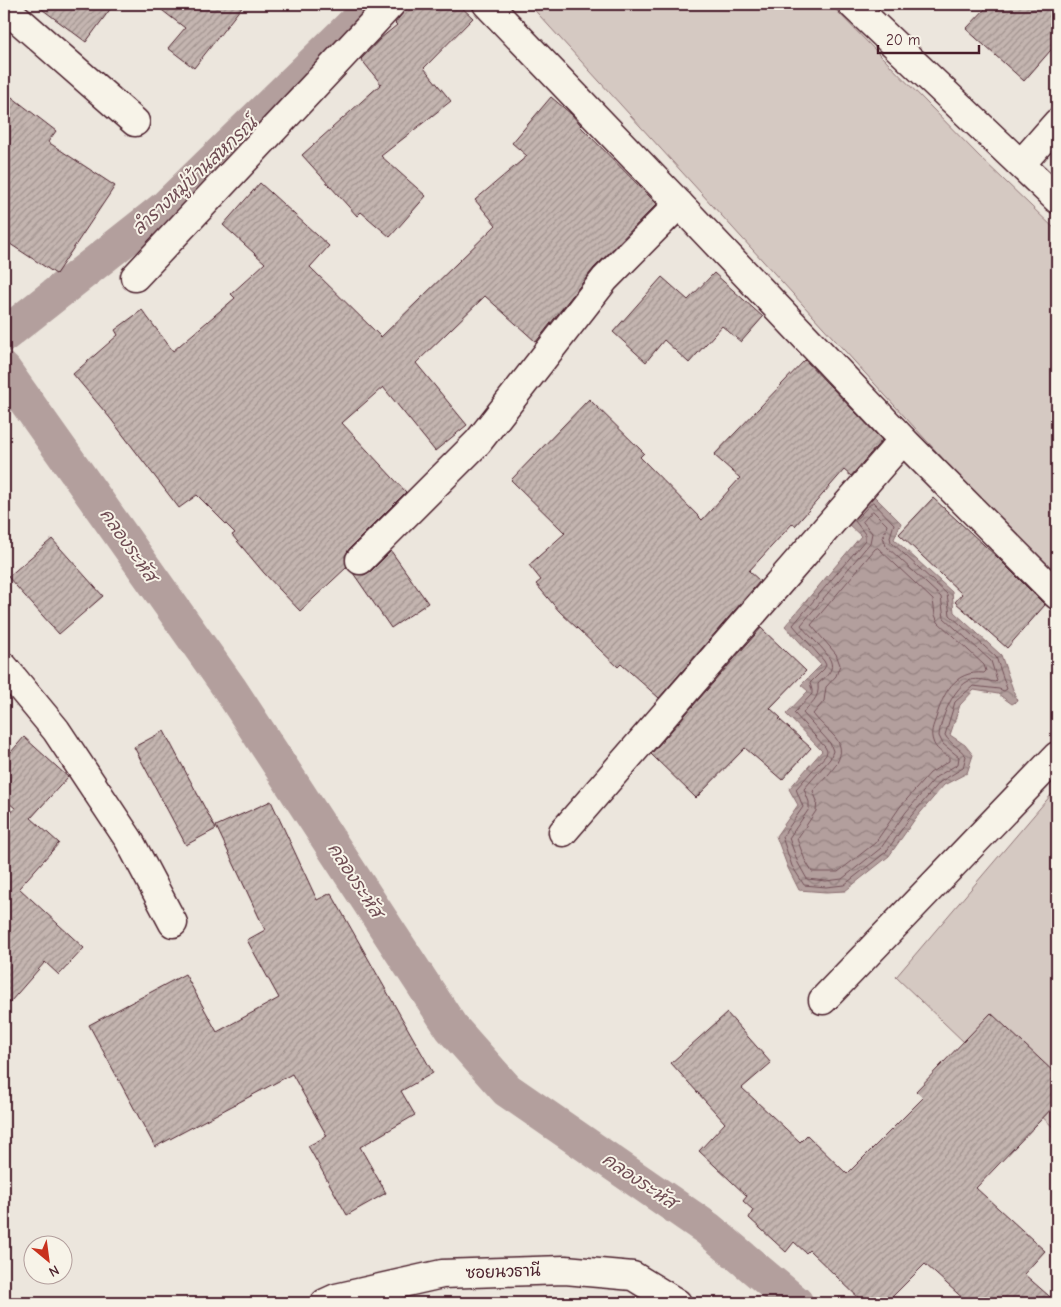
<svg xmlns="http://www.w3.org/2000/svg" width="1061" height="1307" viewBox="0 0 1061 1307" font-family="'Comic Neue','Playpen Sans Thai',sans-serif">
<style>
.green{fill:#d5c9c2;stroke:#907476}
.water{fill:url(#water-waves);stroke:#896c6f}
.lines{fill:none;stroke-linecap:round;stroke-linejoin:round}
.shore{stroke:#745259;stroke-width:1}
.canal{stroke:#b39f9d;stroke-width:35}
.building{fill:url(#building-hatch);stroke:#4a1f2b}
.minor-casing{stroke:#4a1f2b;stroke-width:31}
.minor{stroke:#f7f3e8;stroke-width:28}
.labels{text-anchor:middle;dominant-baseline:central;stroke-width:4;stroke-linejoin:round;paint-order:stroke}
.street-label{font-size:16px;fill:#4a1f2b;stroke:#f7f3e8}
.water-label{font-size:18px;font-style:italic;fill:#6f4c53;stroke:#f7f3e8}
</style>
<defs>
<pattern id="water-waves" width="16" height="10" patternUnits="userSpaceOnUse" patternTransform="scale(1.25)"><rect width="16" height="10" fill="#b39f9d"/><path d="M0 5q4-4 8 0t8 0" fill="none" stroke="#948180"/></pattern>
<pattern id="building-hatch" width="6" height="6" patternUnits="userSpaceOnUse" patternTransform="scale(1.25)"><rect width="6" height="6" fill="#c4b5b0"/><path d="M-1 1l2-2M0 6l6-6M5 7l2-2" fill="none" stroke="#a1938f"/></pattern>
</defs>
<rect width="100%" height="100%" fill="#ece6dd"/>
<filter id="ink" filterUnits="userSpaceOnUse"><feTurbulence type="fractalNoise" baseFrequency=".02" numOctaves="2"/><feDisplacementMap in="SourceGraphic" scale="10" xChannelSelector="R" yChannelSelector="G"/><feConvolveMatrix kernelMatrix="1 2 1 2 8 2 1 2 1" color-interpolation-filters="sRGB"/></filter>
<g filter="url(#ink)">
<g class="green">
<path d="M529,4H830L979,156L1057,231V584Z"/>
<path d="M1057,788V1131L896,977Z"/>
</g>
<path class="water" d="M872,494L901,523L894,539L952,592L954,612L1001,655L1017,701L1012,704L998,694L974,690L960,705L950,735L965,745L973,755L967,773L944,785L915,819L889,856L845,891L826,892L799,890L788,868L776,836L798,805L789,789L822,751L786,714L808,691L801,685L821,665L785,626L861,536L847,523Z"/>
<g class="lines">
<g class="shore">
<path d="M873,502L894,524L890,537L891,542L947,594L950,615L996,657L1007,689L1004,691L999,689L973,686L955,702L945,735C950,744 960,748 966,756L963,768L940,782L911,816L886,852L844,885L826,887L804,885L792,866L782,837L803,807L796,789L826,755L827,751L825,747L794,713L812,694V690L810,683L824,669L826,665L824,661L793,625L865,540V534L855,521Z"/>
<path d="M873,511L887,525L883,537L886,546L941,597L944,618L991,661L997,680L995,682C988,681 978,678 971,680C954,685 940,720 939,736L943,744L959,757L958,764L936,777L906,812L881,848L842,879L826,881L807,879L798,863L789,838L809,809V802L804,789L830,759L833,751L830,743L803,713C810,703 820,699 818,684C822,680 829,675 831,669C836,656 807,636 801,625L870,543L872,533L863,522Z"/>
<path d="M878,548L933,600L935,615L938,622L984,665L986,671L984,673C954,670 943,694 936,718C933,726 930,733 933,741C935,749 943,753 949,757V761L930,773L900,807L875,843L838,872H812L805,860L797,839L816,811L817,801L813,791C825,777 852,757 835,737C828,729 819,722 813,714L824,701L826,687L836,676L840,665L836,654L811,625L875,549Z"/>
</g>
<g class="canal">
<path d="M4,335L166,207L374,4"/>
<path d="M4,370L230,689L451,1027L507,1090L708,1229L796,1303"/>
</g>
</g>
<g class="building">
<path d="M35,4H114L86,42Z"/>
<path d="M154,4H244L194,68L168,48L185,28Z"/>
<path d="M410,4H458L473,18L424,68L451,101L381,156L426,196L390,237L361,212L357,216L302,155L381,84L361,59L381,38L397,25L395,23Z"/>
<path d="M990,4H1057V43L1024,81L966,29Z"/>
<path d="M4,91L56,131L48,142L115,186L56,274L4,240Z"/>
<path d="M551,97L570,113L581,125L580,126L657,204L594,268L536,342L485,296L416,363L467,425L435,451L383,387L342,423L406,492L349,549L345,556L347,567L300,611L264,573L232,535L235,533L197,495L179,508L110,418L73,374L118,335L115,330L142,310L173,351L235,298L231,294L265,263L223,225L260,183L329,246L310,267L381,337L496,225L475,200L527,156L512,143Z"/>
<path d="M714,273L763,317L741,342L722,326L689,363L664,340L646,362L613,332L662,277L688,300Z"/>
<path d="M805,360L882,440L851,476L844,470L795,526L793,523L749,571L760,581L659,698L621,664L618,667L559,611L536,584L541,580L529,565L565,533L511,480L589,399L644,453L640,457L702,520L740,478L714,455Z"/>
<path d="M933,498L996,556L1045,605L1007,648L955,602L962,594L899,534Z"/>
<path d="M52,539L103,596L59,634L8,577Z"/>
<path d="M391,551L428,603L391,628L353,573L364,575L371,571Z"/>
<path d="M761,628L806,671L770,708L781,718L779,719L811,748L782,780L745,748L696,798L651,754Z"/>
<path d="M164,731L216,829L186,845L134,747Z"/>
<path d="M24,737L68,777L31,818L59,843L19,888L84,948L59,975L45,962L4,1009V821L15,808L4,799V760Z"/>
<path d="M271,801L317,900L331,893L433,1073L401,1091L415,1115L360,1147L386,1193L347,1215L308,1146L327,1136L292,1074L155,1147L89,1025L185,974L217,1032L279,998L247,940L265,930L216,826Z"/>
<path d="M727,1013L771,1063L742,1088L800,1142L807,1135L847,1174L923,1098L916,1091L991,1013L1057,1075V1103L976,1188L1045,1251L1024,1274L1057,1303H968L925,1264L886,1303H864L809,1250L806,1253L794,1242L786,1252L749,1218L753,1210L743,1201L747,1196L699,1151L725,1123L671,1063Z"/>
</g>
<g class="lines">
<defs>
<g id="minor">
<path d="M487,4L679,204L903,440L1057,595"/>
<path d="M852,4L1057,199"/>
<path d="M4,7L135,122"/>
<path d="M1021,164L1057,123"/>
<path d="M135,277L391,4"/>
<path d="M360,560L478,442L605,279L679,204"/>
<path d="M4,667L56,730L129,840L173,923"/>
<path d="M563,832L903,440"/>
<path d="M823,1000L1057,756"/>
<path d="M325,1303L336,1298L442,1274L565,1270L633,1276L677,1303"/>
</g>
</defs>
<use href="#minor" class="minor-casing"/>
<use href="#minor" class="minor"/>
</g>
</g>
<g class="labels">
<g class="street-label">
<text transform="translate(503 1272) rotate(-2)">ซอยนวธานี</text>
</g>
<g class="water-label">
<text transform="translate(195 176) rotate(-43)">ลำรางหมู่บ้านสหกรณ์</text>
<text transform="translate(128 545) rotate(55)">คลองระหัส</text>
<text transform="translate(355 880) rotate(57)">คลองระหัส</text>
<text transform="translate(639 1181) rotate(34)">คลองระหัส</text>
</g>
</g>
<rect width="1061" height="1307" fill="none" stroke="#f7f3e8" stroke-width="20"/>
<rect x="10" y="10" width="1041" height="1287" fill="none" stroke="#4a1f2b" stroke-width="2" filter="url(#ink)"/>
<g transform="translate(48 1260) rotate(151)"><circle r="24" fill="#f7f3e8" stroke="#b29e9c"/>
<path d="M0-4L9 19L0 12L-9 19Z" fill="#c8321e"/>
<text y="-8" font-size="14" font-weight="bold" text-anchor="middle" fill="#4a1f2b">N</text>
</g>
<path d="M878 45v8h101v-8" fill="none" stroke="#4a1f2b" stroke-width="2.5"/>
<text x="886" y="45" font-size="15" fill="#4a1f2b" stroke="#f7f3e8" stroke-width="4" paint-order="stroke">20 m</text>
</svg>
